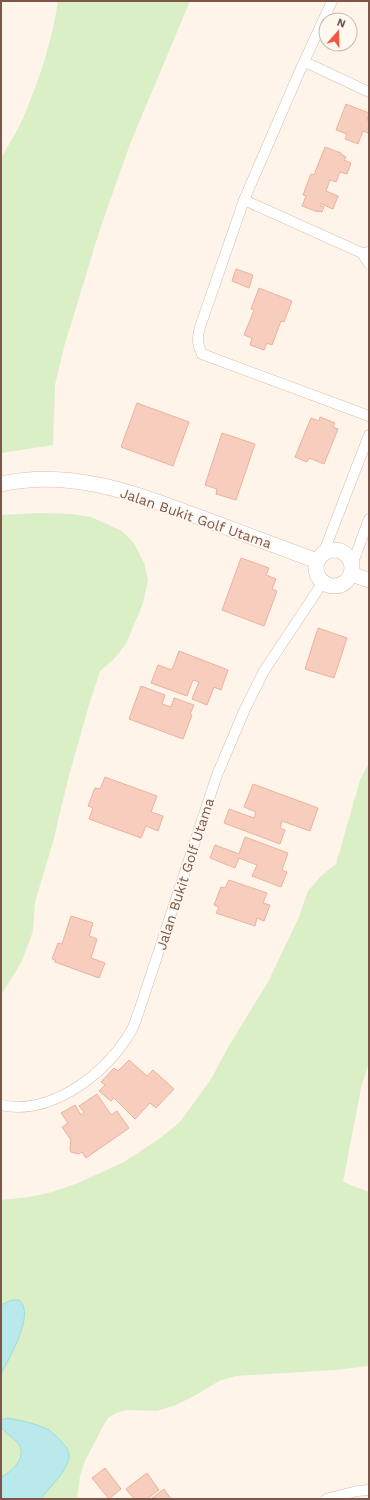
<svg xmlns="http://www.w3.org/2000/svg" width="370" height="1500" viewBox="0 0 370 1500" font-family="'Work Sans',sans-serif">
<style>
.green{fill:#daefc5}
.water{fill:#bae9eb;stroke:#9fdbde}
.building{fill:#f7cebd;stroke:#ebb29c}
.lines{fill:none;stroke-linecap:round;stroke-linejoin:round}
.street-casing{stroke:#d5bcaf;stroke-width:11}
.secondary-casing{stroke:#dbbdaf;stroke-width:16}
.street{stroke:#fff;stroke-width:10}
.secondary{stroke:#fff;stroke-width:15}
.labels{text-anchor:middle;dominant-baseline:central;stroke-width:3.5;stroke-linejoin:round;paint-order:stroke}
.street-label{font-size:14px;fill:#7d5649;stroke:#fff8f1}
</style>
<rect width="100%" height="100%" fill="#fef4e9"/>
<g class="green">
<path d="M58,1H190L130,144L100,229L64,347L55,385L53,445L1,453V159C8,145 17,132 23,118C39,81 52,41 58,1Z"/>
<path d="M39,513L72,514L91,517L122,531L134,543L145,565L148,581L143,603L126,644L113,660L100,671L89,705L68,779L53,842L35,902L33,931L22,961L1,995V515Z"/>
<path d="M369,763V1062L361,1088L343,1182L369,1192V1366L335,1370L236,1376L219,1381L196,1395L176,1405L157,1411L127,1410L116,1413L108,1418L102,1428L85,1461L80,1476L77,1499H1V1200L29,1197L52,1192L78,1183L124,1162L159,1139L180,1122L211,1079L230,1044L268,982L299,917L308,891L321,876L336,864L360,780Z"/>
</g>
<g class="water">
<path d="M12,1300H19C36,1314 9,1358 1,1374V1305Z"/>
<path d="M7,1418C19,1420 38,1424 49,1430C53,1433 57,1437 60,1440C68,1448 72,1454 67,1464C61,1478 49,1487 41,1499H1V1477C13,1471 29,1456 17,1442C12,1437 5,1433 1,1427V1420Z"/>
</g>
<g class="building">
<path d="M346,104L369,113L367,120L369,121V130L368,133L363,131L358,144L345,139L347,134L336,130Z"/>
<path d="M325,147L341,153V154L346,157L344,160L351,163L347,174L340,172L336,182L330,180L326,191L338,196L333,209L321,204L320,206L324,207L322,212L318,211V212L302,206L306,196L303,195L311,174L314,175Z"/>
<path d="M236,269L253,275L249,288L232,281Z"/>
<path d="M259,288L292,301L284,322L281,321L272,345L267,343L264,350L250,345L252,338L244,335L254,310L251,309Z"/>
<path d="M137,403L189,422L173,466L121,447Z"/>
<path d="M320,417L335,423L333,427L338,429L324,464L309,458L307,462L295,457L311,418L319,421Z"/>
<path d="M222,433L255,444L236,500L216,494L217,489L205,485Z"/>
<path d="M241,558L269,568L266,575L276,579L272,589L277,591L264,626L222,610Z"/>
<path d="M318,628L347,638L334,678L305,669Z"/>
<path d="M179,651L228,670L221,690L214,687L207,705L192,699L199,682L193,680L187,696L151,683L158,665L172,670Z"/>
<path d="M141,686L165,695L162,704L171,707L174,698L194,705L190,714L192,715L183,739L129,719Z"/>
<path d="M105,777L157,796L151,812L163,816L158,831L146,826L141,838L89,819L93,808L88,806L95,788L100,789Z"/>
<path d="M253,784L318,808L310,831L282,821L280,828L285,830L280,844L224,823L229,809L254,818L256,812L244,807Z"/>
<path d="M245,837L288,853L282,870L287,872L281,887L252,876L257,865L239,858L235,868L210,858L215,845L239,854Z"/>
<path d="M229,880L267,893L263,903L270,905L264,921L257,918L255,926L216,913L219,907L214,905L221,887L225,888Z"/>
<path d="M71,916L93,923L89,936L97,939L91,958L105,963L99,978L55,962V960L52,959L58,943L62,944Z"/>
<path d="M129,1060L147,1076L153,1070L174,1089L156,1108L150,1103L135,1119L114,1098L111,1101L99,1091L105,1085L101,1082L114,1068L118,1071Z"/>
<path d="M97,1094L111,1115L117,1111L129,1128L86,1158L82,1152L79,1154L71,1152L70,1149L71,1140L62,1127L68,1123L61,1113L75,1105L81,1115L84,1112L79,1106Z"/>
<path d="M105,1468L121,1489L109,1499L92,1478Z"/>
<path d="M147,1473L159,1490L147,1499H134L126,1489Z"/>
<path d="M164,1489L171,1499H151Z"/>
</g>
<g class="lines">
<defs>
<g id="street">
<path d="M332,1L298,75L244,200L200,327C197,338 197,344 202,354L369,416"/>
<path d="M305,62L369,92"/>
<path d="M244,200L362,253L369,252"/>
<path d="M362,253L369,264"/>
<path d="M323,554L369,435"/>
<path d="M352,565L369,519"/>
<path d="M1,1105C51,1116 103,1075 128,1036C134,1028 137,1017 140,1008L217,775L245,709L264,671L323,582"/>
<path d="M326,1499L357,1491L369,1490"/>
</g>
<g id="secondary">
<path d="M1,484C74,468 139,495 207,520C244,534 280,547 317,561"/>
<circle cx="334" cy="568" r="18"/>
<path d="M351,574L369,580"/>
</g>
</defs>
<use href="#street" class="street-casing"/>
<use href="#secondary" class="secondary-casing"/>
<use href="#street" class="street"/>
<use href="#secondary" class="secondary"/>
</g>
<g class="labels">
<g class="street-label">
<text transform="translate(196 518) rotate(19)">Jalan Bukit Golf Utama</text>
<text transform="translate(185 874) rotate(-72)">Jalan Bukit Golf Utama</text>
</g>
</g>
<rect width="370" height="1500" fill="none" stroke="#7d5649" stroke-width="4"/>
<g transform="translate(338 32) rotate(20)"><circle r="19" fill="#fff8f1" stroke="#cbb7ae"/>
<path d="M0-3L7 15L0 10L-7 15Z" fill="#f45843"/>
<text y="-6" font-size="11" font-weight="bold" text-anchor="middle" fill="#7d5649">N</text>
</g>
</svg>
